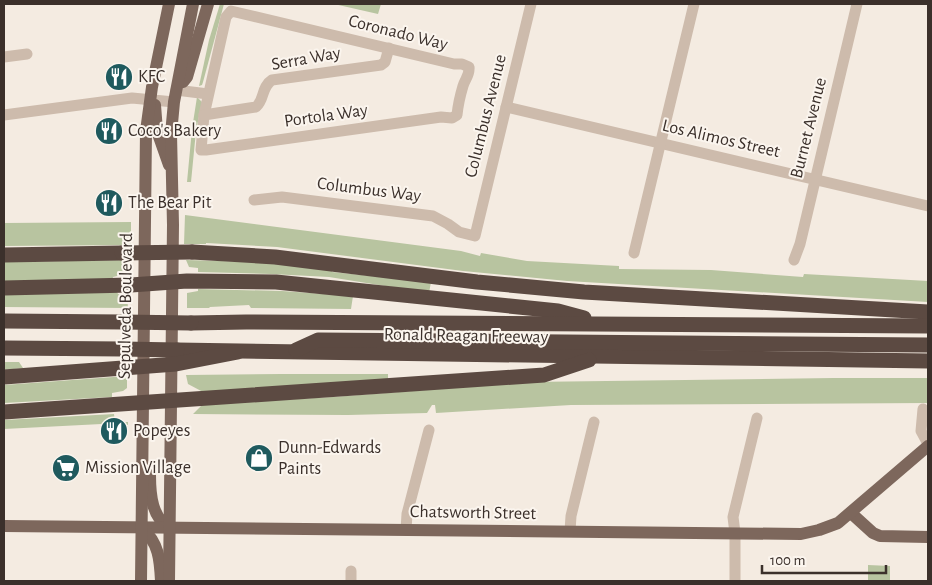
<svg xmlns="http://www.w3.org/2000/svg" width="932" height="585" viewBox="0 0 932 585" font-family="'Alegreya Sans',sans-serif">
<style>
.green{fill:#b8c4a0}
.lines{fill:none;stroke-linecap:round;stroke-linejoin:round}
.minor{stroke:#cdbbac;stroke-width:11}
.major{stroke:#7d675c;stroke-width:12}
.highway{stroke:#5c4a42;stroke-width:15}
.highway-bridge{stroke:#5c4a42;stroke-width:15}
.labels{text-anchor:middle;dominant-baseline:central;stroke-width:4;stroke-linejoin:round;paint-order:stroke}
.street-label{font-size:18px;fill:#3b302b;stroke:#fbf5ee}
.poi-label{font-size:18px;fill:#3b302b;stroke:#fbf5ee;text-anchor:start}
</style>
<rect width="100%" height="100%" fill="#f4ebe1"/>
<g class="green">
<path d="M220,4H224L203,82L202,85L199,86L209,40Z"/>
<path d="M334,4H381L378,14Z"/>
<path d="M197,97L202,102L196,131L191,182H187L192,129Z"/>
<path d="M185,215L461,251L480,256L481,253L527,261L619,266V269L711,270L803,277L804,274L928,281V302L567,281L463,271L277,247L206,243V244H184Z"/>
<path d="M131,222V245L4,246V223Z"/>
<path d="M128,260L127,271L121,275L113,277L112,280L4,283V262Z"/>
<path d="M186,260L257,262L332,270V272L431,282L429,293L329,277L271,274L198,272V268L189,267Z"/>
<path d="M198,289L282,291L353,296L351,309L251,308L249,305L210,307L209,308H187V293L198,291Z"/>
<path d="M117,292L118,294L127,296L128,308L4,307V294Z"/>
<path d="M4,362H19L23,368L4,370Z"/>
<path d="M281,374H388V380L203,392L188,384L186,375Z"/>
<path d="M127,376V388L123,391L112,393V397L4,403V385Z"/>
<path d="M833,378H928V403L571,405L436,413L435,405H432L427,413L348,415L193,414L203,404L333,397L528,382Z"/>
<path d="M114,414L115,422H128V425L121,423L4,429V420Z"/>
<path d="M868,565L890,566V581H868Z"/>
</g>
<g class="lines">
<g class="minor">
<path d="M231,11L454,64H462L469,67C470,75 465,79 463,86C460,96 458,105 457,115L452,118L441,117L206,150H201L204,115L226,17Z"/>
<path d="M4,57L27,54"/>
<path d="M176,90L208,94"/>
<path d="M506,107L928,206"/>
<path d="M4,115L132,98L174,102"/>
<path d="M204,115L256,107C265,99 261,87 272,80L381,65L385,62L389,48"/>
<path d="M254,200L282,197L433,216L448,224L459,232L475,236L531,4"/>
<path d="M634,253L694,4"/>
<path d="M794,260L800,244L857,4"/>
<path d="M923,409L921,431L928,444"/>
<path d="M406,530L407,514L429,430"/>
<path d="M570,531L571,516L594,422"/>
<path d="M351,581V571"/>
<path d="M735,581V533L733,517L757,418"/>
</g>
<g class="major">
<path d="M183,82L187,77L208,4"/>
<path d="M155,105L157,131L169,165"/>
<path d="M150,475C150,496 152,517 170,529"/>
<path d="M851,513L873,533L880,536L928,537"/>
<path d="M4,526L801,534L819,530L838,523L928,446"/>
<path d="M142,528C159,543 160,560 161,581"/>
<path d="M141,581L146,131L152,87L169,4"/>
<path d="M169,581L173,225L171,134L174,102L193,4"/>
</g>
<g class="highway">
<path d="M192,252L275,257L477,282L584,292L928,312"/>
<path d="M4,255L122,253"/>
<path d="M4,288L131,285L187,281L276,282L558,311L584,318"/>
<path d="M4,321L123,322"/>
<path d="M191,323L246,322L928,326"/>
<path d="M4,348L123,349"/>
<path d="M177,350L928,361"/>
<path d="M296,350L318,340L928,345"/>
<path d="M4,377L123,368"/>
<path d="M4,412L544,375L589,360"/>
</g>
<g class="highway-bridge">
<path d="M122,253L192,252"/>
<path d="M123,322L191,323"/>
<path d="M123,349L177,350"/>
<path d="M123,368L176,364L238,352"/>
</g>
</g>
<defs>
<symbol id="restaurant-disc" viewBox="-11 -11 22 22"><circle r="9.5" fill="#1f5a5e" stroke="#fbf5ee"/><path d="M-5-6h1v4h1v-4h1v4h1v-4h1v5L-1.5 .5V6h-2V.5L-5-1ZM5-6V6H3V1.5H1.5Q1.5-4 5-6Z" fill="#fff"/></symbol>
<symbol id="shop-disc" viewBox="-11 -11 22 22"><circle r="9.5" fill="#1f5a5e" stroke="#fbf5ee"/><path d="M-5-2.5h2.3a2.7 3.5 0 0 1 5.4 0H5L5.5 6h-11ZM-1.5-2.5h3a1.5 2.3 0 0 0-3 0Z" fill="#fff"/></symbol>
<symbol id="supermarket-disc" viewBox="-11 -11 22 22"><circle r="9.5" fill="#1f5a5e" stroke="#fbf5ee"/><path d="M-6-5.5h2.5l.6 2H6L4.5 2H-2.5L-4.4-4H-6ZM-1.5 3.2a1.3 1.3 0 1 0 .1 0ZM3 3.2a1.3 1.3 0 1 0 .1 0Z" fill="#fff"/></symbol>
</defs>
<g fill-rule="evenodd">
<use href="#restaurant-disc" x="103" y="61" width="32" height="32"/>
<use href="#restaurant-disc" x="93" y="115" width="32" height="32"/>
<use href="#restaurant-disc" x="93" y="187" width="32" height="32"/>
<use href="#restaurant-disc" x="98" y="415" width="32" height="32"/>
<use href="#shop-disc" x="243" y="442" width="32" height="32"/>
<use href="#supermarket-disc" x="50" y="452" width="32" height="32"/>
</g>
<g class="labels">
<g class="street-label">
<text transform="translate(398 33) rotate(14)">Coronado Way</text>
<text transform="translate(306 59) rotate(-10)">Serra Way</text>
<text transform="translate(326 116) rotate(-8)">Portola Way</text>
<text transform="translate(486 116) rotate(-76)">Columbus Avenue</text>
<text transform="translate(809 128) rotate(-76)">Burnet Avenue</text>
<text transform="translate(721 139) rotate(13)">Los Alimos Street</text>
<text transform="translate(369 190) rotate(7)">Columbus Way</text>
<text transform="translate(126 306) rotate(-89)">Sepulveda Boulevard</text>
<text transform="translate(466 336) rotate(1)">Ronald Reagan Freeway</text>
<text transform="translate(473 513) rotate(1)">Chatsworth Street</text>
</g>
<g class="poi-label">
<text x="138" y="77">KFC</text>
<text x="128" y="131">Coco's Bakery</text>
<text x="128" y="203">The Bear Pit</text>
<text x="133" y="431">Popeyes</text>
<text x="278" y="448">Dunn-Edwards<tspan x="278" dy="21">Paints</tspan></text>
<text x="85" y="468">Mission Village</text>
</g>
</g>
<rect width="932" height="585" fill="none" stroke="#3b302b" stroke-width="10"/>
<path d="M762 565v8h124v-8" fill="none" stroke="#3b302b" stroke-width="2.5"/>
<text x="770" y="565" font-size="15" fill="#3b302b" stroke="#fbf5ee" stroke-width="4" paint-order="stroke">100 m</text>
</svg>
